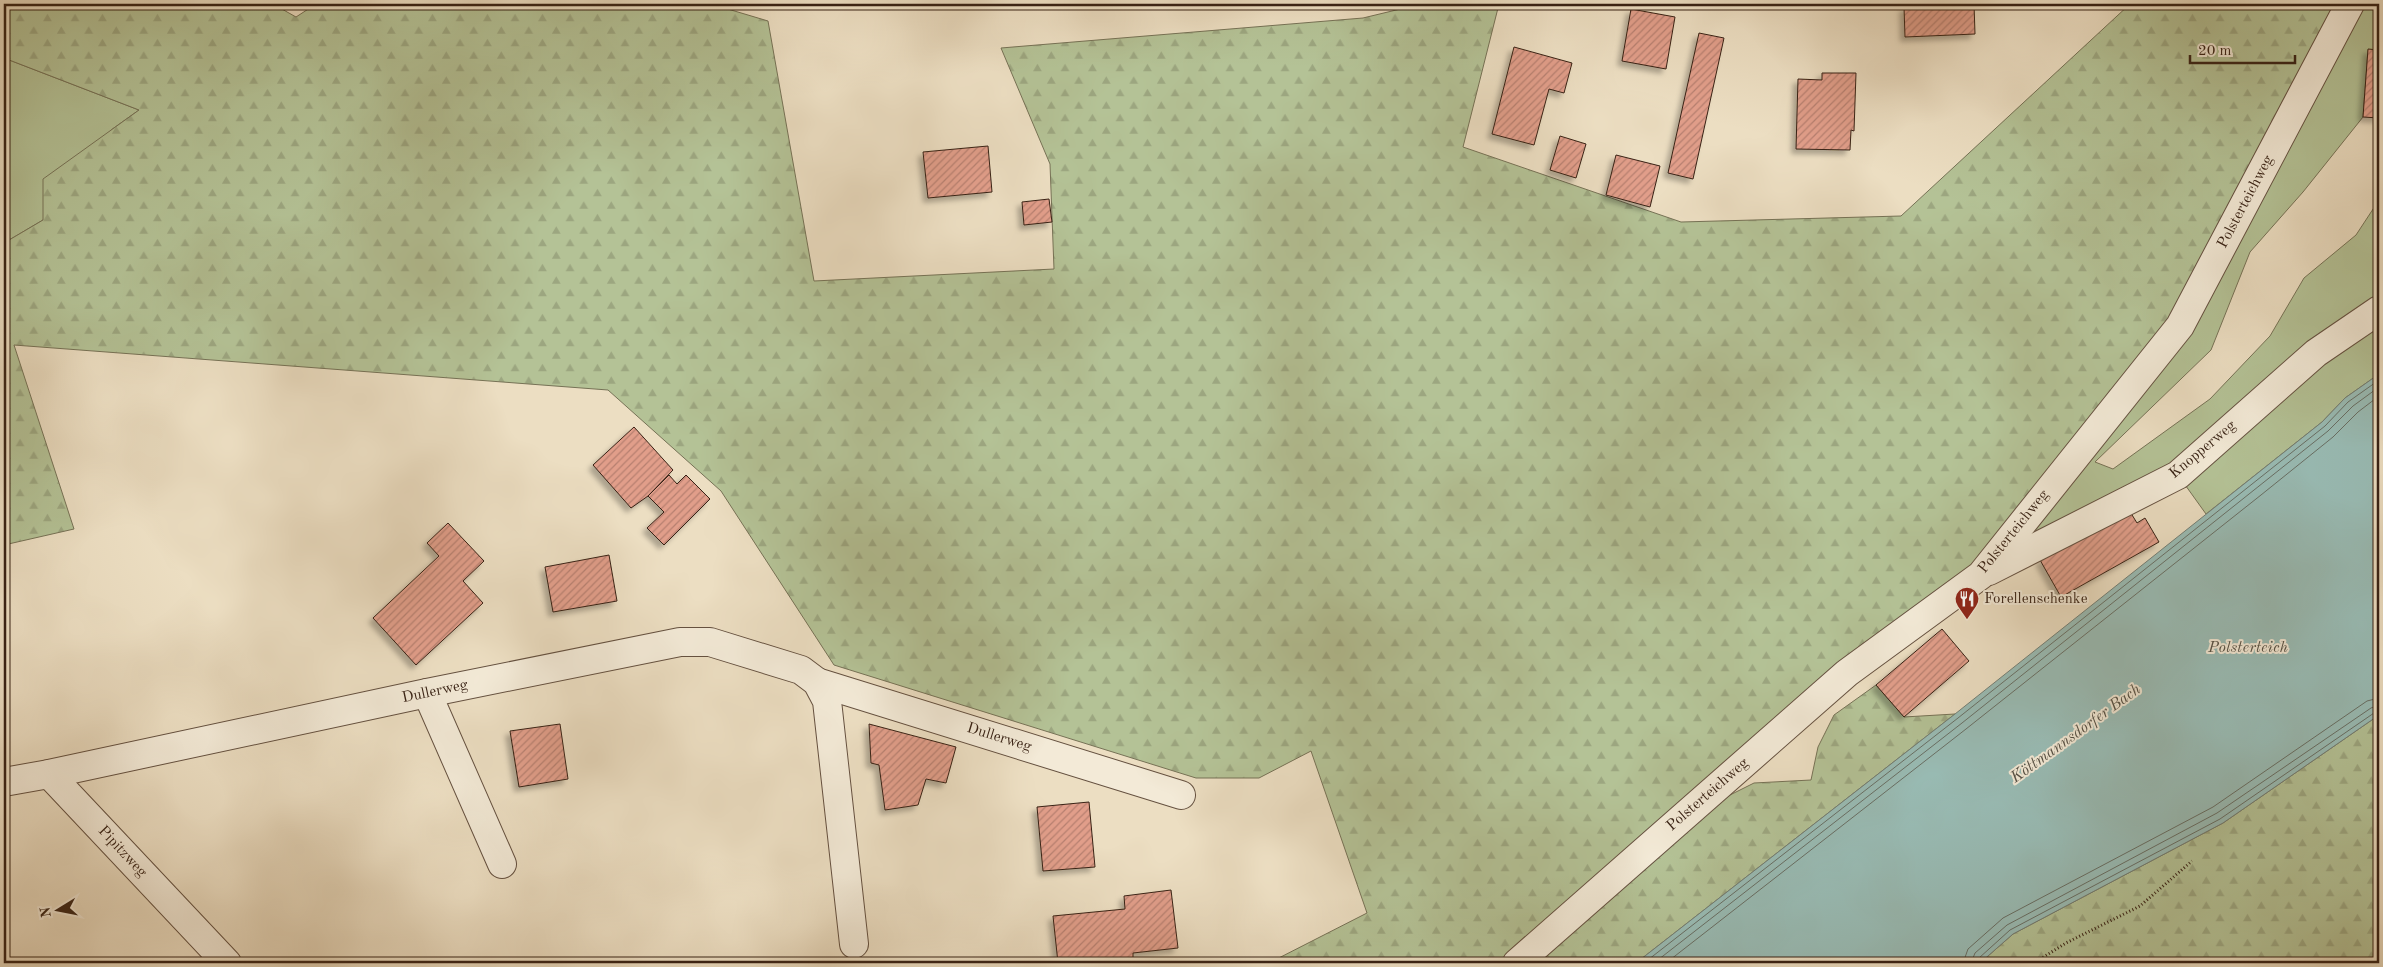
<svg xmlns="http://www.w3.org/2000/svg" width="2383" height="967" viewBox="0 0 2383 967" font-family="'Old Standard TT',serif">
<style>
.grass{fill:#b4c296;stroke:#767256}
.forest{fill:url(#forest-firs);stroke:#767256}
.water{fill:#99bcb5;stroke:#727e75}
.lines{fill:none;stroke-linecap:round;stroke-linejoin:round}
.shore{stroke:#686f65;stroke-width:1}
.building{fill:url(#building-hatch);stroke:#382215;filter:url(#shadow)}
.minor-casing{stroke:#655140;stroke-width:30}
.path{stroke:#382215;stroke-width:3;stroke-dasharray:1 2.5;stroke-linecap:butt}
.minor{stroke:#f3ead7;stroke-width:28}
.labels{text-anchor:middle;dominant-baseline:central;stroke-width:4;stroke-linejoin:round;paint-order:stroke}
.street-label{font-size:15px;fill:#382215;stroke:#f3ead7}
.poi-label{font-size:15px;fill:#382215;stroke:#f3ead7;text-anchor:start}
.water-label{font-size:16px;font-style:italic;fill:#555045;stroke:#f3ead7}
</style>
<defs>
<pattern id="forest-firs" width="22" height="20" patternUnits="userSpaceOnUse" patternTransform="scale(1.25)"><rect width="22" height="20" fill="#b4c296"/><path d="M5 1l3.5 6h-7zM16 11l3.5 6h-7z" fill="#9ca680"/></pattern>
<pattern id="building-hatch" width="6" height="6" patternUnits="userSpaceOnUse" patternTransform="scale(1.25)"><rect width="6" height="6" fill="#e19e8a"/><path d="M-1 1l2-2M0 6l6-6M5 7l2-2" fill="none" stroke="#b78070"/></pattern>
<filter id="shadow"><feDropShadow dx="-4.5" dy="4.5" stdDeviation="2.5" flood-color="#0004"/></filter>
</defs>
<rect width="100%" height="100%" fill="#ecdec2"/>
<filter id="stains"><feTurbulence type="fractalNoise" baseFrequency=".004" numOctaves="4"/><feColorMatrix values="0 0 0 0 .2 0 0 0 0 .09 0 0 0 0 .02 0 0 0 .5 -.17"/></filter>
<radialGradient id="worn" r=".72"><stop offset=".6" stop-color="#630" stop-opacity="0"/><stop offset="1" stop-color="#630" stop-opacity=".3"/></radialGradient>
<g class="grass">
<path d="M2349,4H2379V50H2368L2363,117L2303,192L2250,252L2211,350L2095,462L2113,469L2210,399L2270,336L2304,278L2356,235L2379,200V374L2345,398L2322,422L2206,514L2178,475L1981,575Z"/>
<path d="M4,58L139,110L111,130L43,220L4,243Z"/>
</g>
<g class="forest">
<path d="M4,4H273L296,17L316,4H711L768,21L814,281L1054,269L1050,164L1001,48L1363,18L1421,4H1499L1463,147L1681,222L1901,216L2130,4H2349L2180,326L1981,575L1682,819L1754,783L1811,780L1818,747L1834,715L1876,685L1904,717L1955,714L1636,963H1269L1367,913L1311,751L1259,778H1196L834,665L721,491L608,390L14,345L74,529L4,545V243L43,220V179L139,110L4,58Z"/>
<path d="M2379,715V963H1980L2013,934L2223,823Z"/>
</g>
<path class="water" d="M2379,374V715L2223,823L2013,934L1980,963H1636L1955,714L2322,422L2345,398Z"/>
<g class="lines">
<g class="shore">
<path d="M1644,963L1958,718L2325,426L2348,402L2379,380"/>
<path d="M1654,963L1962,723L2328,431L2353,406L2379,387"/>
<path d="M1666,963L1966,729L2261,495L2333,437L2358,412L2379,396"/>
<path d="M1963,963L1968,949L2003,918L2213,807L2367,701L2379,698"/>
<path d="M1971,963L1975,953L2007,925L2217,813L2371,708L2379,705"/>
<path d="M1977,963L1979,958L2010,930L2220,819L2374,713L2379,712"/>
</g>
</g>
<g class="building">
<path d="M1974,4L1975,34L1905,37L1904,7Z"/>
<path d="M1631,9L1675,17L1666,69L1622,61Z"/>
<path d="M1699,33L1724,38L1693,179L1668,173Z"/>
<path d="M1514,47L1572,63L1564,93L1549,89L1534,145L1492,134Z"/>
<path d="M2368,49L2379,50V118L2363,117Z"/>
<path d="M1822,73H1856L1854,131L1851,130L1850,150L1796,149L1798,79L1822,80Z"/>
<path d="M1560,136L1586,144L1576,178L1550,170Z"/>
<path d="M988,146L992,192L928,198L923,152Z"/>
<path d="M1616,155L1660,166L1650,207L1606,195Z"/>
<path d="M1049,199L1052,222L1024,225L1022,202Z"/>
<path d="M634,427L673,470L648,496L631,508L593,465Z"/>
<path d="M669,475L677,484L686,475L710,499L664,545L647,528L664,512L648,496Z"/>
<path d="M2129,510L2137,523L2145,518L2159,542L2061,597L2040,560Z"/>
<path d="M448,523L484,561L463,581L483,603L416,665L373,618L439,556L427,543Z"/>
<path d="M609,555L617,601L553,612L545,567Z"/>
<path d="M1942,629L1969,661L1904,717L1876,685Z"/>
<path d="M560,724L568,779L519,787L510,731Z"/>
<path d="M869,724L956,747L946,783L926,779L918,805L885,810L879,765L871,763Z"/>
<path d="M1089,802L1095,867L1043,871L1037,807Z"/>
<path d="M1171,890L1178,948L1133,953V963H1058L1053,916L1125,909L1124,896Z"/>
<path d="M957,960L958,963H933Z"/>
</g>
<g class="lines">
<defs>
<g id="minor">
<path d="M1989,571L2178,475L2316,353L2379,310"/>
<path d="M817,682L1181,795"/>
<path d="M427,693L502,864"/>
<path d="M49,774L227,963"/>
<path d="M4,782L49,774L427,693L680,642H710L801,670L817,682L827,701L854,944"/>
<path d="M1517,963L1847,673L1981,575L2180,326L2350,4"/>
</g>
</defs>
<use href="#minor" class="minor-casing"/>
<path class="path" d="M2034,963L2066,943L2140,906L2192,861"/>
<use href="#minor" class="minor"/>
</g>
<defs>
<symbol id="restaurant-pin" viewBox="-11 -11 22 30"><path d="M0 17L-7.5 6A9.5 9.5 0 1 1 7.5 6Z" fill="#8f2418" stroke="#f3ead7"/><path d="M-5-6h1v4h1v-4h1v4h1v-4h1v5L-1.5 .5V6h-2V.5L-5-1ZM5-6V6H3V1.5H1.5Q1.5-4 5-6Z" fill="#fff"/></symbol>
</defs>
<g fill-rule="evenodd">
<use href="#restaurant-pin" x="1953" y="585" width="28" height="38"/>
</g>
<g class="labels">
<g class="street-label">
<text transform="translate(2246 202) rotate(-62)">Polsterteichweg</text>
<text transform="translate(2203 450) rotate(-40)">Knopperweg</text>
<text transform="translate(2014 532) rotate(-51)">Polsterteichweg</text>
<text transform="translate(435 692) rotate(-12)">Dullerweg</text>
<text transform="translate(999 738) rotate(17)">Dullerweg</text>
<text transform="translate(1708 795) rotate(-41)">Polsterteichweg</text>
<text transform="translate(122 852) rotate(47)">Pipitzweg</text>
</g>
<g class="poi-label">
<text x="1984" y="599">Forellenschenke</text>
</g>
<g class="water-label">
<text x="2248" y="648">Polsterteich</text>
<text transform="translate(2076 734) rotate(-36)">Köttmannsdorfer Bach</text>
</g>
</g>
<rect width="2383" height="967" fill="none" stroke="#ecdec2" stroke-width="20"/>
<rect x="5" y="5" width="2373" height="957" fill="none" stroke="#382215" stroke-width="2.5"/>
<rect x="10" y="10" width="2363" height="947" fill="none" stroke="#382215"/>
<g transform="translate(58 910) rotate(260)" stroke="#f3ead7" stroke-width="4" paint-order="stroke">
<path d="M0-4L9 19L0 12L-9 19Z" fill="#382215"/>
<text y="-8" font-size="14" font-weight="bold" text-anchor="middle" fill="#382215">N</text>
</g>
<path d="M2190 55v8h105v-8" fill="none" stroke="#382215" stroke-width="2.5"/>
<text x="2198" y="55" font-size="15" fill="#382215" stroke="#f3ead7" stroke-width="4" paint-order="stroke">20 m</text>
<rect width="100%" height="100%" filter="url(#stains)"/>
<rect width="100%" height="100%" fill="url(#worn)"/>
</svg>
